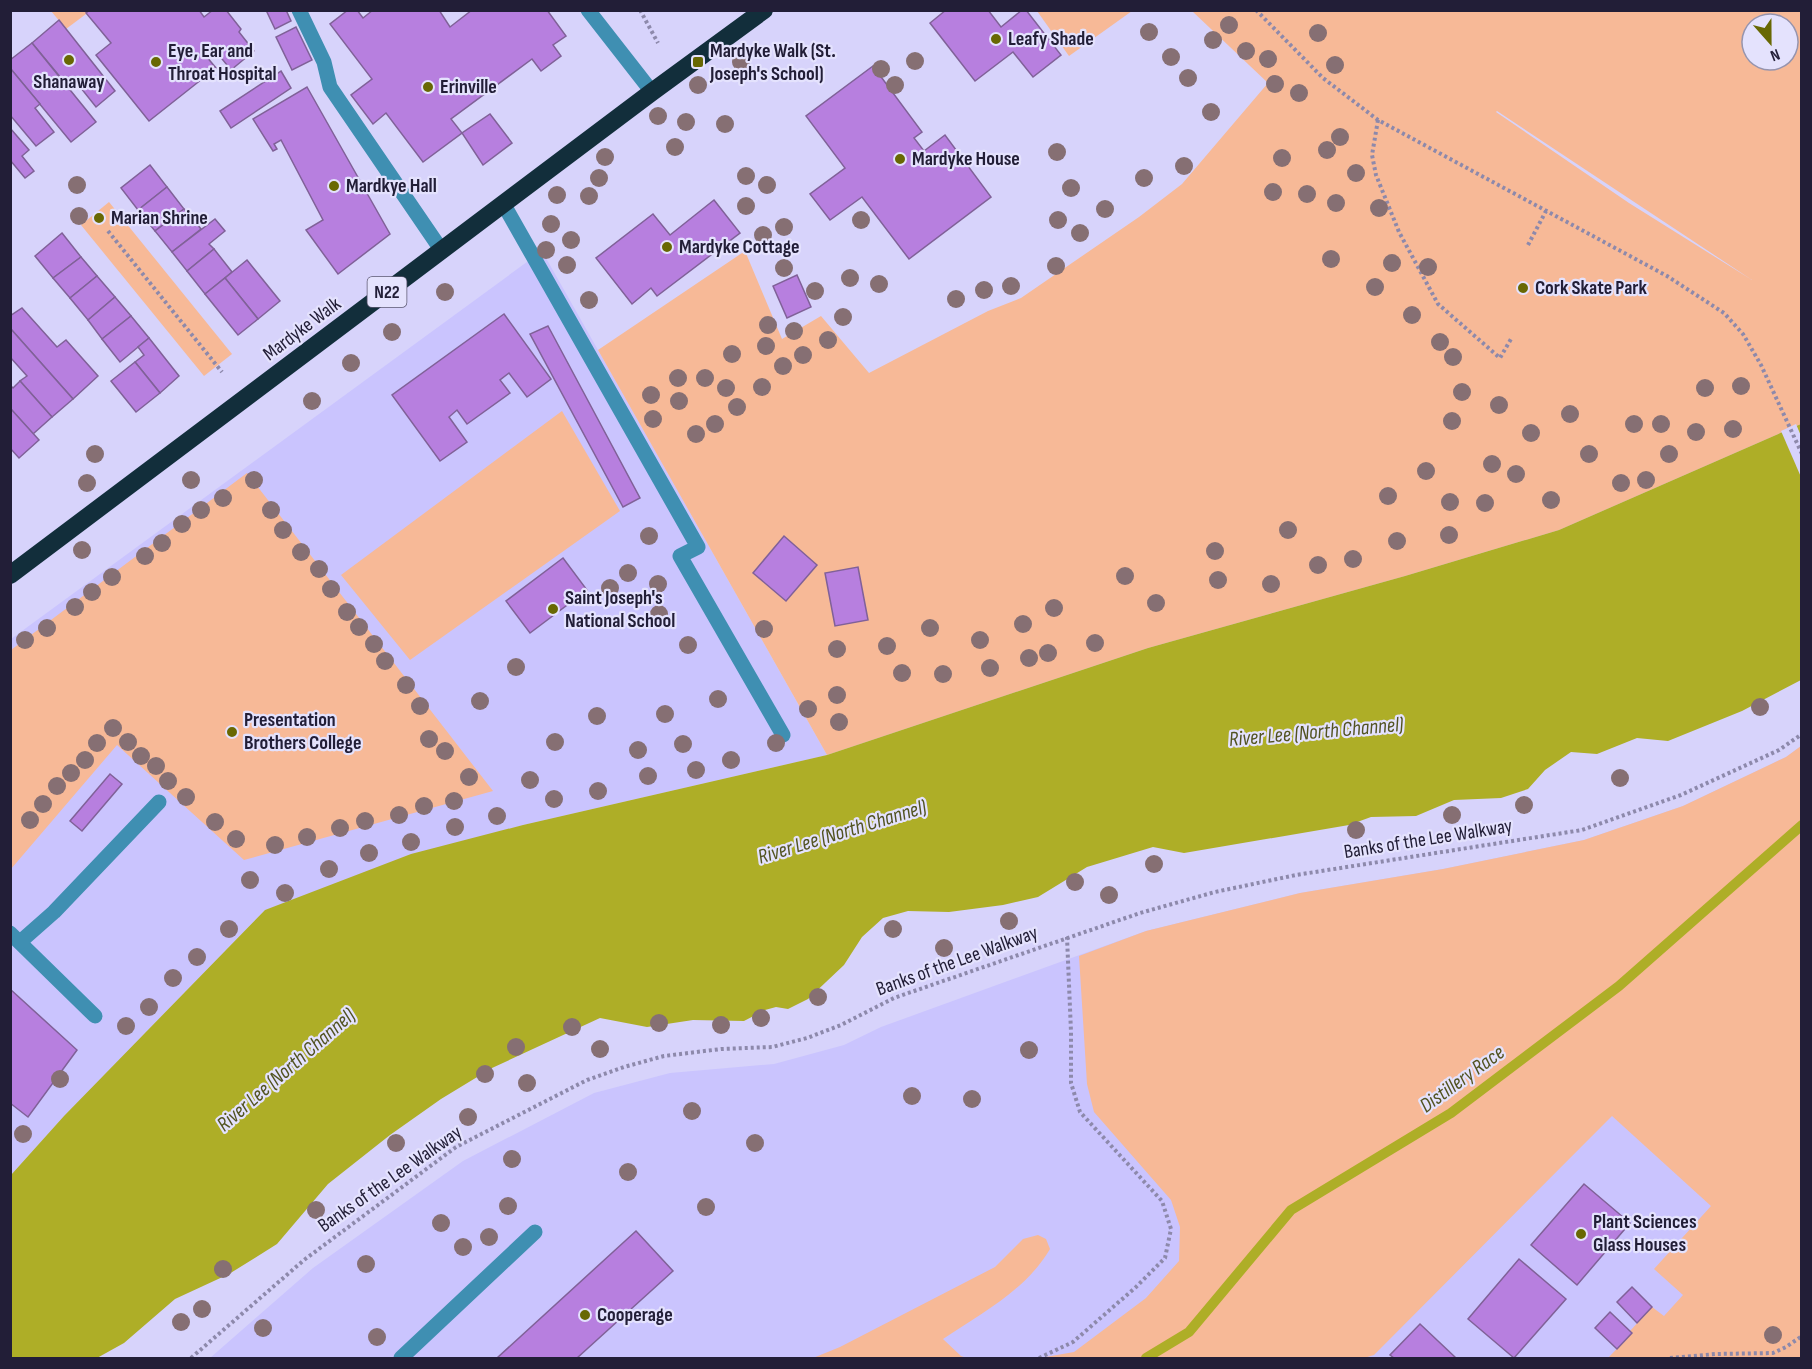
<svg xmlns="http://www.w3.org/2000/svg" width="1812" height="1369" viewBox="0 0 1812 1369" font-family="'Sofia Sans Condensed',sans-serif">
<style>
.built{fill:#cac4fe}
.green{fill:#f7b997;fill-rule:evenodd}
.water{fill:#aeae27}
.pier{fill:#d7d3fb}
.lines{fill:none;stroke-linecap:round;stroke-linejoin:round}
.stream{stroke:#aeae27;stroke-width:10}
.building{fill:#b77fdf;stroke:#806198;stroke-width:1.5}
.path{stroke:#8d89ab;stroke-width:4;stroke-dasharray:3 3;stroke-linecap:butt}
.minor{stroke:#3f8fb2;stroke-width:15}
.highway{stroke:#122e3b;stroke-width:18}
.tree{fill:#866f73}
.poi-dot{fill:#686803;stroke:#e4e2fd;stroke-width:2}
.labels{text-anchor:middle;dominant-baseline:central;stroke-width:4.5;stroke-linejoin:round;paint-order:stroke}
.shield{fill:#e4e2fd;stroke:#5c5972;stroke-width:1.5}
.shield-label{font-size:18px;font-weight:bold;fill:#221e37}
.poi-label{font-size:20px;font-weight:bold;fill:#221e37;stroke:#e4e2fd;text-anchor:start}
.street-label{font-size:20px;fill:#221e37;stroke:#e4e2fd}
.water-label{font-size:21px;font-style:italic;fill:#525321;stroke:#e4e2fd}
</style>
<rect width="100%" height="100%" fill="#d7d3fb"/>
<g class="built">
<path d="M542,251L827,755L523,825L265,910L64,1116L11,1175V639Z"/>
<path d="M1801,746V1358H210L313,1268L463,1161L594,1093L670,1073L774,1064L844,1045L881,1027L1146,931L1300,893L1443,869L1584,840L1683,806L1786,757Z"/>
</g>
<g class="green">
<path d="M51,11H90L66,29Z"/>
<path d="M1037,11H1132L1069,56Z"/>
<path d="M1192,11H1801V424L1559,530L1405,576L1148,648L827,755L598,350L745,251L782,339L821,316L869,373L988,311L1021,298L1139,217L1182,184L1268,83ZM1752,24H1788V60H1752ZM1496,112L1497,111L1752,280L1629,203Z"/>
<path d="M109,202L232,354L204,376L81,225Z"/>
<path d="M562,411L620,511L410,660L341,575Z"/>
<path d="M247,473L493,791L244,860L117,745L11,869V650Z"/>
<path d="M1801,746V1358H1608L1632,1333L1630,1331L1652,1307L1664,1316L1683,1295L1654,1269L1711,1206L1612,1116L1374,1355L1364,1358H1040L1074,1352L1146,1298L1179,1261L1180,1227L1171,1200L1094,1112L1087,1084L1079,956L1146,931L1300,893L1443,869L1584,840L1683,806L1786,757Z"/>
<path d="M1038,1235L1046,1239L1050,1249C1025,1291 982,1313 943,1339L961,1356L967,1358H813L840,1347L995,1267L1023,1239Z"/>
</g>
<path class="water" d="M1801,424V680L1742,711L1668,741L1637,738L1597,754L1571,752L1545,770L1528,789L1501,798L1454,800L1416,816L1371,817L1349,825L1184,853L1153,847L1087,867L1038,897L1003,905L949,912L908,911L883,918L862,937L844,965L808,999L788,1009L776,1007L765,1010L744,1021L693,1020L647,1027L600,1018L492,1068L441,1099L390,1135L328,1184L277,1244L229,1274L175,1299L124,1343L97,1358H11V1175L64,1116L265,910L411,854L523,825L827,755L1148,648L1405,576L1559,530Z"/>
<path class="pier" d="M1796,424L1801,436V477L1781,431Z"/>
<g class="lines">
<path class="stream" d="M1146,1358L1189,1332L1291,1210L1451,1113L1619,986L1802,825"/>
</g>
<g class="building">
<path d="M90,10H199L204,17L213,10H226L241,29L239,32L254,51L231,70L214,49L206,56L216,68L149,121L96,55L111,43L86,13Z"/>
<path d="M266,10H286L291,21L275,29Z"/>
<path d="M348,10H357L363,18L373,10H439L450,27L472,10H547L566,36L553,45L561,56L541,71L532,59L451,119L462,133L423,162L386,113L373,124L351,95L372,79L330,24Z"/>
<path d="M946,10H988L1001,27L1022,10H1026L1061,55L1033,77L1013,52L975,81L930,23Z"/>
<path d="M59,20L115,91L96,107L73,78L66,84L32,43Z"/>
<path d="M296,27L312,60L292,70L276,37Z"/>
<path d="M32,43L96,122L71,142L10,68V60Z"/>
<path d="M873,66L922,132L914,138L924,151L945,135L991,197L909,259L862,197L830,220L810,194L845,168L806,116Z"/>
<path d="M10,68L40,104L35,108L54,132L36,146L10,115Z"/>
<path d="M281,71L291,88L231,128L220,111Z"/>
<path d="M307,87L390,234L338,274L306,230L323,220L281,140L274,144L277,149L273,151L253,119Z"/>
<path d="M490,114L512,143L483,165L462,133Z"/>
<path d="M10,128L29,150L22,156L34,171L25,178L10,160Z"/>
<path d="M150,165L167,187L138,210L121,188Z"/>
<path d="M167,187L184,209L155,231L138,210Z"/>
<path d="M714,200L740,233L657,296L651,288L632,304L596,258L653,214L670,235Z"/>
<path d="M184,209L201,229L172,252L155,231Z"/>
<path d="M215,219L225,231L209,244L214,249L187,271L172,252Z"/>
<path d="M62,233L81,257L53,278L35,256Z"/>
<path d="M214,249L232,272L205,294L187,271Z"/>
<path d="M81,257L97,276L70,298L53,278Z"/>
<path d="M247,260L280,301L258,319L225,278Z"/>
<path d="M797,275L811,307L787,318L773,286Z"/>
<path d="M97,276L115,297L88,320L70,298Z"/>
<path d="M225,278L258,319L238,335L205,294Z"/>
<path d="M115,297L131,316L102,339L88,320Z"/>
<path d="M22,308L57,347L66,340L98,376L73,399L10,328V316Z"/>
<path d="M504,314L551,379L527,397L509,373L500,380L510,393L467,424L457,410L449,417L467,442L440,461L392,395Z"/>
<path d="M131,316L149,338L120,362L102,339Z"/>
<path d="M548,326L640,498L623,507L530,334Z"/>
<path d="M10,328L73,399L52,417L20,381L27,376L10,357Z"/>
<path d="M149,338L179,376L160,393L135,362L144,355L138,347Z"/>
<path d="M135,362L160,393L136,412L111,381Z"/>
<path d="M20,381L52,417L33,434L10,408V385L13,388Z"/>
<path d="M10,408L39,440L19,458L10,448Z"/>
<path d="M784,536L817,565L786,601L753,573Z"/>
<path d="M563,558L587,590L530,633L506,601Z"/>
<path d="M858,567L868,620L835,626L825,573Z"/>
<path d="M110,774L122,784L82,831L70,821Z"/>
<path d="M10,989L77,1050L28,1117L10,1103Z"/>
<path d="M1584,1184L1630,1223L1577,1285L1531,1245Z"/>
<path d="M636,1231L673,1271L577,1358H497Z"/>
<path d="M1519,1259L1566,1299L1514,1358L1468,1319Z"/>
<path d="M1632,1287L1652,1307L1637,1323L1617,1302Z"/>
<path d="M1610,1312L1632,1333L1617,1349L1595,1328Z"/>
<path d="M1420,1324L1456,1358H1394L1390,1355Z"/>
</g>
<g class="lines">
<g class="path">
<path d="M640,10L658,43"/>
<path d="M1256,10L1323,78L1378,120L1667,276L1724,313L1743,334L1761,365L1802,454"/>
<path d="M1378,120L1372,155L1376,175L1399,232L1438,304L1500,358L1511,339"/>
<path d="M108,231L222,372"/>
<path d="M1528,245L1546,211"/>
<path d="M191,1358L304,1260L456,1147L587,1080L624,1067L664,1056L721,1049L772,1047L807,1038L841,1025L894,998L1140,913L1215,892L1296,875L1582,830L1681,795L1779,750L1802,734"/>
<path d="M1039,1358L1073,1342L1136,1287L1165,1258L1171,1229L1162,1201L1080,1112L1071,1083V1032L1067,937"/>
<path d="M1670,1358L1716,1354L1773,1353L1786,1347L1802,1336"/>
</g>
<g class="minor">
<path d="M299,10L324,62L330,87L442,251"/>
<path d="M588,10L652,92"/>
<path d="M504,205L698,547L680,556L783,735"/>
<path d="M10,933L95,1016"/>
<path d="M20,942L54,912L159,802"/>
<path d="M401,1358L535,1232"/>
</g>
<path class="highway" d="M10,575L652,92L764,10"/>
</g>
<g class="tree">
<circle cx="1229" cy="25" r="9"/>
<circle cx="1149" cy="32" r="9"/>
<circle cx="1318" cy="33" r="9"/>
<circle cx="1213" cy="40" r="9"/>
<circle cx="1246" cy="51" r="9"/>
<circle cx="1171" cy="57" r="9"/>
<circle cx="1268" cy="59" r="9"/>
<circle cx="915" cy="61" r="9"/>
<circle cx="741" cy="62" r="9"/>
<circle cx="1335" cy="65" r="9"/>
<circle cx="881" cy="69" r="9"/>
<circle cx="1188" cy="78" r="9"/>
<circle cx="1275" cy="84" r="9"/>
<circle cx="698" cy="85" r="9"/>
<circle cx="895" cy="85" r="9"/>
<circle cx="1299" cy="93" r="9"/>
<circle cx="1211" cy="112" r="9"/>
<circle cx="658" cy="116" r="9"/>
<circle cx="686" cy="122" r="9"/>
<circle cx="725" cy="124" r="9"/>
<circle cx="1340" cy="137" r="9"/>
<circle cx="675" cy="147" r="9"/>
<circle cx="1327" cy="150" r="9"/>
<circle cx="1057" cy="152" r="9"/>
<circle cx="605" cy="157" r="9"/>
<circle cx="1282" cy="158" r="9"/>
<circle cx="1184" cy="166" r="9"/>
<circle cx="1356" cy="173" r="9"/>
<circle cx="746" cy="176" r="9"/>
<circle cx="599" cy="178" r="9"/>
<circle cx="1144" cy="178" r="9"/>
<circle cx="77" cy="185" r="9"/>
<circle cx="767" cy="185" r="9"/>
<circle cx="1071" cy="188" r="9"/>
<circle cx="1273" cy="192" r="9"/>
<circle cx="1307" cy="194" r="9"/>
<circle cx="557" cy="195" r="9"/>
<circle cx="589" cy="196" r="9"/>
<circle cx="1336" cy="203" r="9"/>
<circle cx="746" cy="206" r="9"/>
<circle cx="1379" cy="208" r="9"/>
<circle cx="1105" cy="209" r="9"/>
<circle cx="79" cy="216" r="9"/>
<circle cx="861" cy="220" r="9"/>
<circle cx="1058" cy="220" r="9"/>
<circle cx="551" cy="224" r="9"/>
<circle cx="784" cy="227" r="9"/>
<circle cx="1080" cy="233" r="9"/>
<circle cx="763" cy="235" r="9"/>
<circle cx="571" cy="240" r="9"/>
<circle cx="546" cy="250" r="9"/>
<circle cx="1331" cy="259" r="9"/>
<circle cx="1392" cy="263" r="9"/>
<circle cx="567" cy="265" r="9"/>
<circle cx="1056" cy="266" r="9"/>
<circle cx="1428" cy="267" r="9"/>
<circle cx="784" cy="268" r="9"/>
<circle cx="850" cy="278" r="9"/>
<circle cx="879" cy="284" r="9"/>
<circle cx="1011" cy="286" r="9"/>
<circle cx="1375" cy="287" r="9"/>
<circle cx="984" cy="290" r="9"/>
<circle cx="815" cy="291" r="9"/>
<circle cx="445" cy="292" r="9"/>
<circle cx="956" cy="299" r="9"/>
<circle cx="589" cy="300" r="9"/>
<circle cx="1412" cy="315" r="9"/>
<circle cx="843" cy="317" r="9"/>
<circle cx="768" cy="325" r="9"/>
<circle cx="794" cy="331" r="9"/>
<circle cx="392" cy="332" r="9"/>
<circle cx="828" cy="340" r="9"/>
<circle cx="1440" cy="342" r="9"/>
<circle cx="766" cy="346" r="9"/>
<circle cx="732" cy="354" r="9"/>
<circle cx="803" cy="355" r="9"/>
<circle cx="1453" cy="357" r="9"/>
<circle cx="351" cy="363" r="9"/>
<circle cx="783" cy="366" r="9"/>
<circle cx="678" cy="378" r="9"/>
<circle cx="705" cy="378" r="9"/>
<circle cx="1741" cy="386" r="9"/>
<circle cx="762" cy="387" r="9"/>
<circle cx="726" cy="388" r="9"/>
<circle cx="1705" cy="388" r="9"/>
<circle cx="1462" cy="392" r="9"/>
<circle cx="651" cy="395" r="9"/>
<circle cx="312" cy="401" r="9"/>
<circle cx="679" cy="401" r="9"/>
<circle cx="1499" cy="405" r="9"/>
<circle cx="737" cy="407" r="9"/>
<circle cx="1570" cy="414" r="9"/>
<circle cx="653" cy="419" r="9"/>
<circle cx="1452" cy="421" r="9"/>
<circle cx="715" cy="424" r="9"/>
<circle cx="1634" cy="424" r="9"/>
<circle cx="1661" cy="424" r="9"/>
<circle cx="1733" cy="429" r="9"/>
<circle cx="1696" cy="432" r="9"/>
<circle cx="1531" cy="433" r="9"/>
<circle cx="696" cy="434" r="9"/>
<circle cx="95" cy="454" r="9"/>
<circle cx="1589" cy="454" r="9"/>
<circle cx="1669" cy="454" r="9"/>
<circle cx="1492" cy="464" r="9"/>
<circle cx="1426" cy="471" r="9"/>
<circle cx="1516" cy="474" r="9"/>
<circle cx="191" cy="480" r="9"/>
<circle cx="254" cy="480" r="9"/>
<circle cx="1646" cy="480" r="9"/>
<circle cx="87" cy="483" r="9"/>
<circle cx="1621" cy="483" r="9"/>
<circle cx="1388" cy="496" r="9"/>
<circle cx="223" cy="498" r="9"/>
<circle cx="1551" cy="500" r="9"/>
<circle cx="1450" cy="502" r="9"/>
<circle cx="1485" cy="503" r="9"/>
<circle cx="201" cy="510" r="9"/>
<circle cx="271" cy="510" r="9"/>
<circle cx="182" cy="524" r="9"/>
<circle cx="283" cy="530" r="9"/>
<circle cx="1288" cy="530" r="9"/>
<circle cx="1449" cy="535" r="9"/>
<circle cx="649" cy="536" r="9"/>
<circle cx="1397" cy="541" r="9"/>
<circle cx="162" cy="543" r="9"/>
<circle cx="82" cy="550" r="9"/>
<circle cx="1215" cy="551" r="9"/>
<circle cx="301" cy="552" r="9"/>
<circle cx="145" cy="556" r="9"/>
<circle cx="1353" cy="559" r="9"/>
<circle cx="1318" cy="565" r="9"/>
<circle cx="319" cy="569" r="9"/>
<circle cx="628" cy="573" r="9"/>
<circle cx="1125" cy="576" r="9"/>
<circle cx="112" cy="577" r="9"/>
<circle cx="1218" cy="580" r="9"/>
<circle cx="658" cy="584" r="9"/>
<circle cx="1271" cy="584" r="9"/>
<circle cx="610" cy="588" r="9"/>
<circle cx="331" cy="589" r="9"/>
<circle cx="92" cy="592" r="9"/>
<circle cx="1156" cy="603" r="9"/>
<circle cx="75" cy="607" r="9"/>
<circle cx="1054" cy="608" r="9"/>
<circle cx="347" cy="612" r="9"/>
<circle cx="659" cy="614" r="9"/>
<circle cx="1023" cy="624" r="9"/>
<circle cx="359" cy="627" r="9"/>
<circle cx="47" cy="628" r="9"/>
<circle cx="930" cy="628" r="9"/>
<circle cx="764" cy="629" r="9"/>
<circle cx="25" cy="640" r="9"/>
<circle cx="980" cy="640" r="9"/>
<circle cx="1095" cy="643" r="9"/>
<circle cx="374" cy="644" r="9"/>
<circle cx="688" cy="645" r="9"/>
<circle cx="887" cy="646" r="9"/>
<circle cx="837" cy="649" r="9"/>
<circle cx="1048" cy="653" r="9"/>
<circle cx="1029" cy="658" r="9"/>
<circle cx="385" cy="661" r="9"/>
<circle cx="516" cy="667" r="9"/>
<circle cx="990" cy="668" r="9"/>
<circle cx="902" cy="673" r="9"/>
<circle cx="943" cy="674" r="9"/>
<circle cx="406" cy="685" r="9"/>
<circle cx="837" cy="695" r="9"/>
<circle cx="718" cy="699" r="9"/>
<circle cx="480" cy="701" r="9"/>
<circle cx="420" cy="706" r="9"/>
<circle cx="1760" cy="707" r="9"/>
<circle cx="808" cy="709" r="9"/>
<circle cx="665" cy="714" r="9"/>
<circle cx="597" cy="716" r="9"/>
<circle cx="839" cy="722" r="9"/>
<circle cx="113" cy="728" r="9"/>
<circle cx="429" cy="739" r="9"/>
<circle cx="128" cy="742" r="9"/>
<circle cx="555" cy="742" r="9"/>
<circle cx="97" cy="743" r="9"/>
<circle cx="776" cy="743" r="9"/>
<circle cx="683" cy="744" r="9"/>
<circle cx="638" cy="750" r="9"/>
<circle cx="445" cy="751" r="9"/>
<circle cx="141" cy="756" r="9"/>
<circle cx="85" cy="760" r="9"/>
<circle cx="731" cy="760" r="9"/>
<circle cx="156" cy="766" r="9"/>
<circle cx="696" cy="770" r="9"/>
<circle cx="71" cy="773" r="9"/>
<circle cx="648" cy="776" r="9"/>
<circle cx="469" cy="777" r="9"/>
<circle cx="1620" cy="778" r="9"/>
<circle cx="530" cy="780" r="9"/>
<circle cx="168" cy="781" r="9"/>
<circle cx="57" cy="786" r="9"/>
<circle cx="598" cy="791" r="9"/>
<circle cx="186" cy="797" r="9"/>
<circle cx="554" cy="799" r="9"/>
<circle cx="454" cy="801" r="9"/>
<circle cx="43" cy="804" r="9"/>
<circle cx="1524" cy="805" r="9"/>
<circle cx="424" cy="806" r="9"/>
<circle cx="399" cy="815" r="9"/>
<circle cx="1452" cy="815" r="9"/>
<circle cx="497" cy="816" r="9"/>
<circle cx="30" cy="820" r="9"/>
<circle cx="365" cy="821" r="9"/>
<circle cx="215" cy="822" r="9"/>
<circle cx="455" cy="827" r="9"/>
<circle cx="340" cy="828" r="9"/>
<circle cx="1356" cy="830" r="9"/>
<circle cx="307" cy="837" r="9"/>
<circle cx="236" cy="839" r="9"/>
<circle cx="411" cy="842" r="9"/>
<circle cx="275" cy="845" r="9"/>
<circle cx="369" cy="853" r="9"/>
<circle cx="1154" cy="864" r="9"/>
<circle cx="329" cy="869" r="9"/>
<circle cx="250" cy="880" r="9"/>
<circle cx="1075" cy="882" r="9"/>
<circle cx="285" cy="893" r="9"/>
<circle cx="1109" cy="895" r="9"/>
<circle cx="1009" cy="921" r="9"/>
<circle cx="229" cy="929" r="9"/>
<circle cx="893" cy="929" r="9"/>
<circle cx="944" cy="948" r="9"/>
<circle cx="197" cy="957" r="9"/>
<circle cx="173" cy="978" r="9"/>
<circle cx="818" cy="997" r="9"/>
<circle cx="149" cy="1007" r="9"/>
<circle cx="761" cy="1018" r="9"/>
<circle cx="659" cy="1023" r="9"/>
<circle cx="721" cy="1025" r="9"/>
<circle cx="126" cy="1026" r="9"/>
<circle cx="572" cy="1027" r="9"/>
<circle cx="516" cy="1047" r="9"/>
<circle cx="600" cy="1049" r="9"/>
<circle cx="1029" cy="1050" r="9"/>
<circle cx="485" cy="1074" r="9"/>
<circle cx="60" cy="1079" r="9"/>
<circle cx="527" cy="1083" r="9"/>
<circle cx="912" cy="1096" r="9"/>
<circle cx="972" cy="1099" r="9"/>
<circle cx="692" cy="1111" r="9"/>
<circle cx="468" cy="1117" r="9"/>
<circle cx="23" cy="1134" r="9"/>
<circle cx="396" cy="1143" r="9"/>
<circle cx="755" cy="1143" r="9"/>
<circle cx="512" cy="1159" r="9"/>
<circle cx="628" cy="1172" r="9"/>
<circle cx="508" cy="1206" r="9"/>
<circle cx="706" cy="1207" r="9"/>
<circle cx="316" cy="1210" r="9"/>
<circle cx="441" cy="1223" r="9"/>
<circle cx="489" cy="1237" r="9"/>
<circle cx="463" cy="1247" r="9"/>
<circle cx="366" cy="1264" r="9"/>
<circle cx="223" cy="1269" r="9"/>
<circle cx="202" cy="1309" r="9"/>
<circle cx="181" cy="1322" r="9"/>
<circle cx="263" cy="1328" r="9"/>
<circle cx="1773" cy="1335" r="9"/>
<circle cx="377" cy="1337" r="9"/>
</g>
<g class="poi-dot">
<circle cx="996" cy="39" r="6"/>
<circle cx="69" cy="60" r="6"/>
<circle cx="156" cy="62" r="6"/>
<rect x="692" y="56" width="12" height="12" rx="3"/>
<circle cx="428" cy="87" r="6"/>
<circle cx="900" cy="159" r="6"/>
<circle cx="334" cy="186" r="6"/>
<circle cx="99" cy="218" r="6"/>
<circle cx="667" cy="247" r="6"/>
<circle cx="1523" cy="288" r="6"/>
<circle cx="553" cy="609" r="6"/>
<circle cx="232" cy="732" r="6"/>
<circle cx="1581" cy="1234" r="6"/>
<circle cx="585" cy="1315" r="6"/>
</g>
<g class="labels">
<rect class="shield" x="367.5" y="277" width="39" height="30" rx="4.5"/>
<g class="shield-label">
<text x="387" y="292">N22</text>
</g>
<g class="poi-label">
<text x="1008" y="39">Leafy Shade</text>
<text x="168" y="51">Eye, Ear and<tspan x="168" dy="23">Throat Hospital</tspan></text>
<text x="710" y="51">Mardyke Walk (St.<tspan x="710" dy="23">Joseph's School)</tspan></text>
<text x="69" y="82" text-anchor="middle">Shanaway</text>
<text x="440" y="87">Erinville</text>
<text x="912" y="159">Mardyke House</text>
<text x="346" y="186">Mardkye Hall</text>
<text x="111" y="218">Marian Shrine</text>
<text x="679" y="247">Mardyke Cottage</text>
<text x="1535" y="288">Cork Skate Park</text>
<text x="565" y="598">Saint Joseph's<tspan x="565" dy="23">National School</tspan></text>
<text x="244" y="720">Presentation<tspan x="244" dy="23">Brothers College</tspan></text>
<text x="1593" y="1222">Plant Sciences<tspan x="1593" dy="23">Glass Houses</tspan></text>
<text x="597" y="1315">Cooperage</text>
</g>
<g class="street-label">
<text transform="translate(302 329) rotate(-37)">Mardyke Walk</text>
<text transform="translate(1428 839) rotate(-9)">Banks of the Lee Walkway</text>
<text transform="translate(957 961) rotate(-20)">Banks of the Lee Walkway</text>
<text transform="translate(390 1179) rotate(-35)">Banks of the Lee Walkway</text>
</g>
<g class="water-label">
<text transform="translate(1316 732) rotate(-5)">River Lee (North Channel)</text>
<text transform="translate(842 832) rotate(-17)">River Lee (North Channel)</text>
<text transform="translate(286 1070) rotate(-41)">River Lee (North Channel)</text>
<text transform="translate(1462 1079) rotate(-36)">Distillery Race</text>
</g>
</g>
<rect width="1812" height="1369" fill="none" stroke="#221e37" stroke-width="24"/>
<g transform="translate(1770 42) rotate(159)"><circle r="28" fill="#e4e2fd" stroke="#9694ae" stroke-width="1.5"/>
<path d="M0-4.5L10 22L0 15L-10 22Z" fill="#686803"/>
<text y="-9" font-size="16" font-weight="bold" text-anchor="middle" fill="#221e37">N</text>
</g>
</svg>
